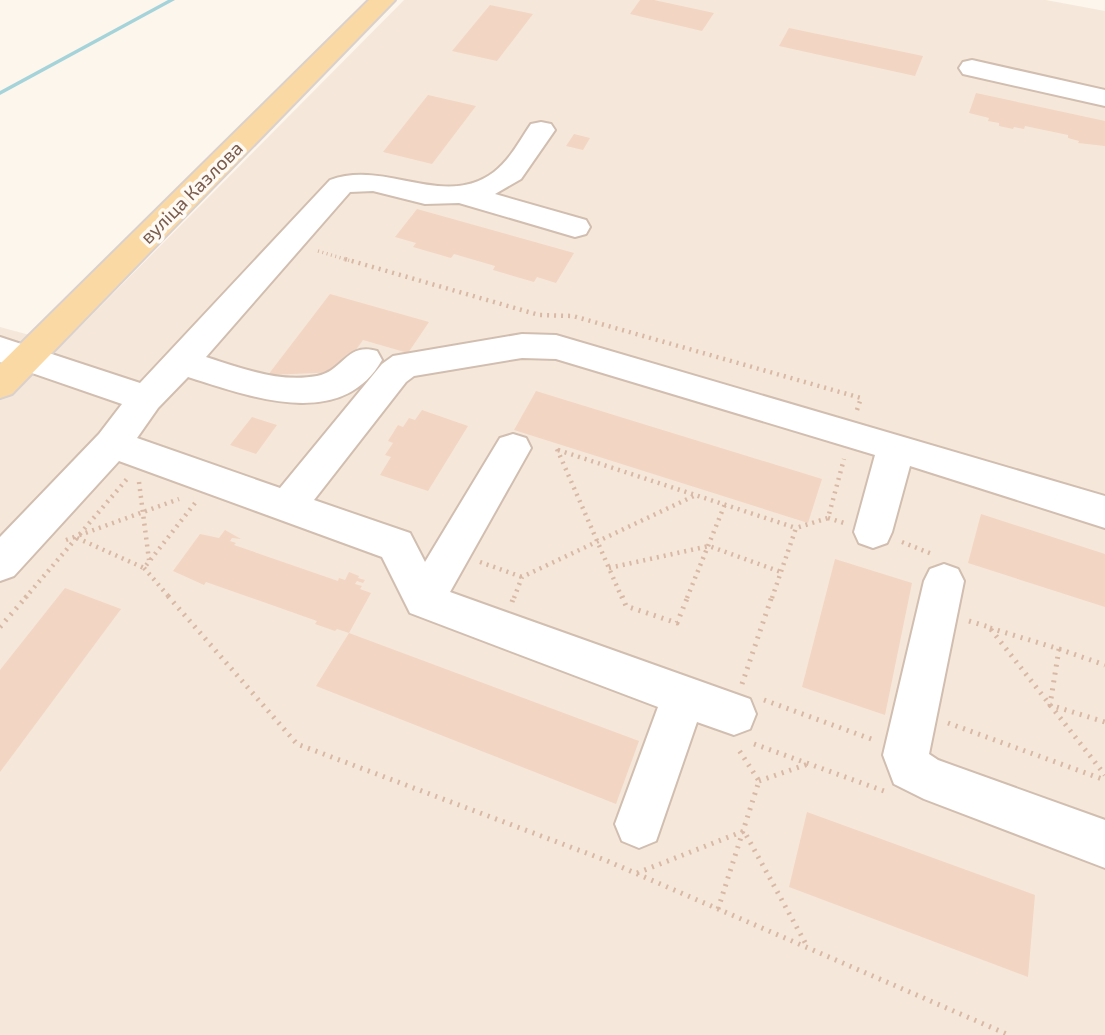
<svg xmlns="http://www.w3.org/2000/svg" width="1105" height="1035" viewBox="0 0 1105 1035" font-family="'Exo 2',sans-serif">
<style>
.residential{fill:#f5e8da}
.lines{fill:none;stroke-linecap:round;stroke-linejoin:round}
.stream{fill:#a5d3da;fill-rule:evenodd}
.building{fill:#f3d5c3}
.minor-casing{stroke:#d1beb0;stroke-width:4}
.major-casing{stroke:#dad1cd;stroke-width:4}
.path-far2{stroke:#d9b8a5;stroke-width:3.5;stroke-dasharray:1 3.5;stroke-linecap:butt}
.path-far1{stroke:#d9b8a5;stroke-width:4.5;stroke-dasharray:2 5;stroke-linecap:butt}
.path{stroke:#d9b8a5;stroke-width:5;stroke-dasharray:2 6;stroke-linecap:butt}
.minor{fill:#fff;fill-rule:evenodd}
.major{fill:#fbd9a5;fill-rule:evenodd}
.labels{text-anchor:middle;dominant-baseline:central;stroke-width:7;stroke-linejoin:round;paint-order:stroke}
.far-street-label{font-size:19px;fill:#7a5c4d;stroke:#fffaf3}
</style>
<rect width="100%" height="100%" fill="#fdf6ec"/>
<path class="residential" d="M404,0H1046L1105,11V1035H0V327L63,344Z"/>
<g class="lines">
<path class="stream" d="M168,0H175L0,95V91Z"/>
</g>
<g class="building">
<path d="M640,0H654L714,13L702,31L630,14Z"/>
<path d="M490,5L533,14L497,61L452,51Z"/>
<path d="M789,28L923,56L915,76L779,46Z"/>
<path d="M976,93L1105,121V146L1078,143L1079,141L1068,138V135L1025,126L1024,129L1014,127L1013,129L999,126V123L988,121L989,118L969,113Z"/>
<path d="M428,95L476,106L432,164L383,152Z"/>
<path d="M574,134L590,138L583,150L566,146Z"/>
<path d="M417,209L574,253L556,283L537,277L534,282L493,270L495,266L454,254L451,258L413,247L416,243L395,237Z"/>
<path d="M330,294L429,322L408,353L363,340L340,372L268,375Z"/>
<path d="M536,391L822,479L808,523L514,430Z"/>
<path d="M422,410L468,426L428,491L380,475L391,457L385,455L393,443L388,441L398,425L403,427L409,418L415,420Z"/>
<path d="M252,417L277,425L256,454L230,445Z"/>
<path d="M981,514L1105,554V607L968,563Z"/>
<path d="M225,530L241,539L232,538L230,541L236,543L234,545L338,581L339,578L345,580L349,572L359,576L358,578L365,580L363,583L357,581L355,584L362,586L360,589L371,593L349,633L639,741L616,804L316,686L349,633L337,629L335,631L315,624L317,621L206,582L204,585L173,571L200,534L219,538Z"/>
<path d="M835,559L912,583L885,715L802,687Z"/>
<path d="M65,588L121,609L0,772V670Z"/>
<path d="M807,812L1035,895L1028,977L789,887Z"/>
</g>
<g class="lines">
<defs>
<g id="minor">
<path d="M972,60L1105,90V106L963,74L959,68L963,62Z"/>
<path d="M541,122L551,124L555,130L521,179L495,194L586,220L590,227L586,234L575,237L459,203L425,204L373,191L350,192L206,357C241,368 279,383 317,376C344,371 346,342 377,351L382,360C341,432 249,396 188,377L158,408L137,438L280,488L382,364L393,356L522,334L556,335L1105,496V528L910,466L892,532L887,543L873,548L859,543L854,532L875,455L556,359L522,358L414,376L406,382L314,500L410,533L425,562L500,438L513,434L526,438L531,448L450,592L750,699L756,714L750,729L734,735L697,722L656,841L639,848L622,841L615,824L658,707L410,613L382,557L119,461L14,576L0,581V537L99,434L122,404L0,362V337L140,383L330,180C386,159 443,210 494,172C510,160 520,140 531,124Z"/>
<path d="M944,564L958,569L964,581L929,754L938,760L1105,820V868L924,799L894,784L883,755L924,581L930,569Z"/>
</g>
<path id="major" d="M369,0H395L12,394L0,398V364Z"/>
</defs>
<use href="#minor" class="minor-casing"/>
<use href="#major" class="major-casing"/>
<path class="path-far2" d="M318,251L351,261"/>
<g class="path-far1">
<path d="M345,259L539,315L573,316L861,398L857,410"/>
<path d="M557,449L622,598"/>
<path d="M558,450L796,528"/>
<path d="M139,482L149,560"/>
<path d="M828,518L844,523"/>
<path d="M77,538L144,568L195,503"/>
<path d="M66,540L179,499"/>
<path d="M902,542L932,554"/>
<path d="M480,562L522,577"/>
<path d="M144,568L170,598"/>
<path d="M609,568L709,546L781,572"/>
<path d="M25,598L127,479"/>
<path d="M514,598L522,577L696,495"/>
<path d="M687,598L725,504"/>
<path d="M772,598L796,528L828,518L844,459"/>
</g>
<g class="path">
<path d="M168,596L297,744L605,860L1009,1035"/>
<path d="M622,596L626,606L677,623L688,596"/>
<path d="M512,602L514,596"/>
<path d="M969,621L989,627L1105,775"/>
<path d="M0,627L27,596"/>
<path d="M990,628L1059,649L1050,705L1105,722"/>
<path d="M1059,649L1105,665"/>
<path d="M742,684L772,596"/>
<path d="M764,700L874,740"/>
<path d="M948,723L1105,780"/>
<path d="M754,744L884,791"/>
<path d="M759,781L808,764"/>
<path d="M637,873L744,831L807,946"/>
<path d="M718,909L759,781L737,747"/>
</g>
<use href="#minor" class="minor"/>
<use href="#major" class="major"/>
</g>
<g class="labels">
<g class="far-street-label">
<text transform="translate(191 192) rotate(-45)">вуліца Казлова</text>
</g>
</g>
</svg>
